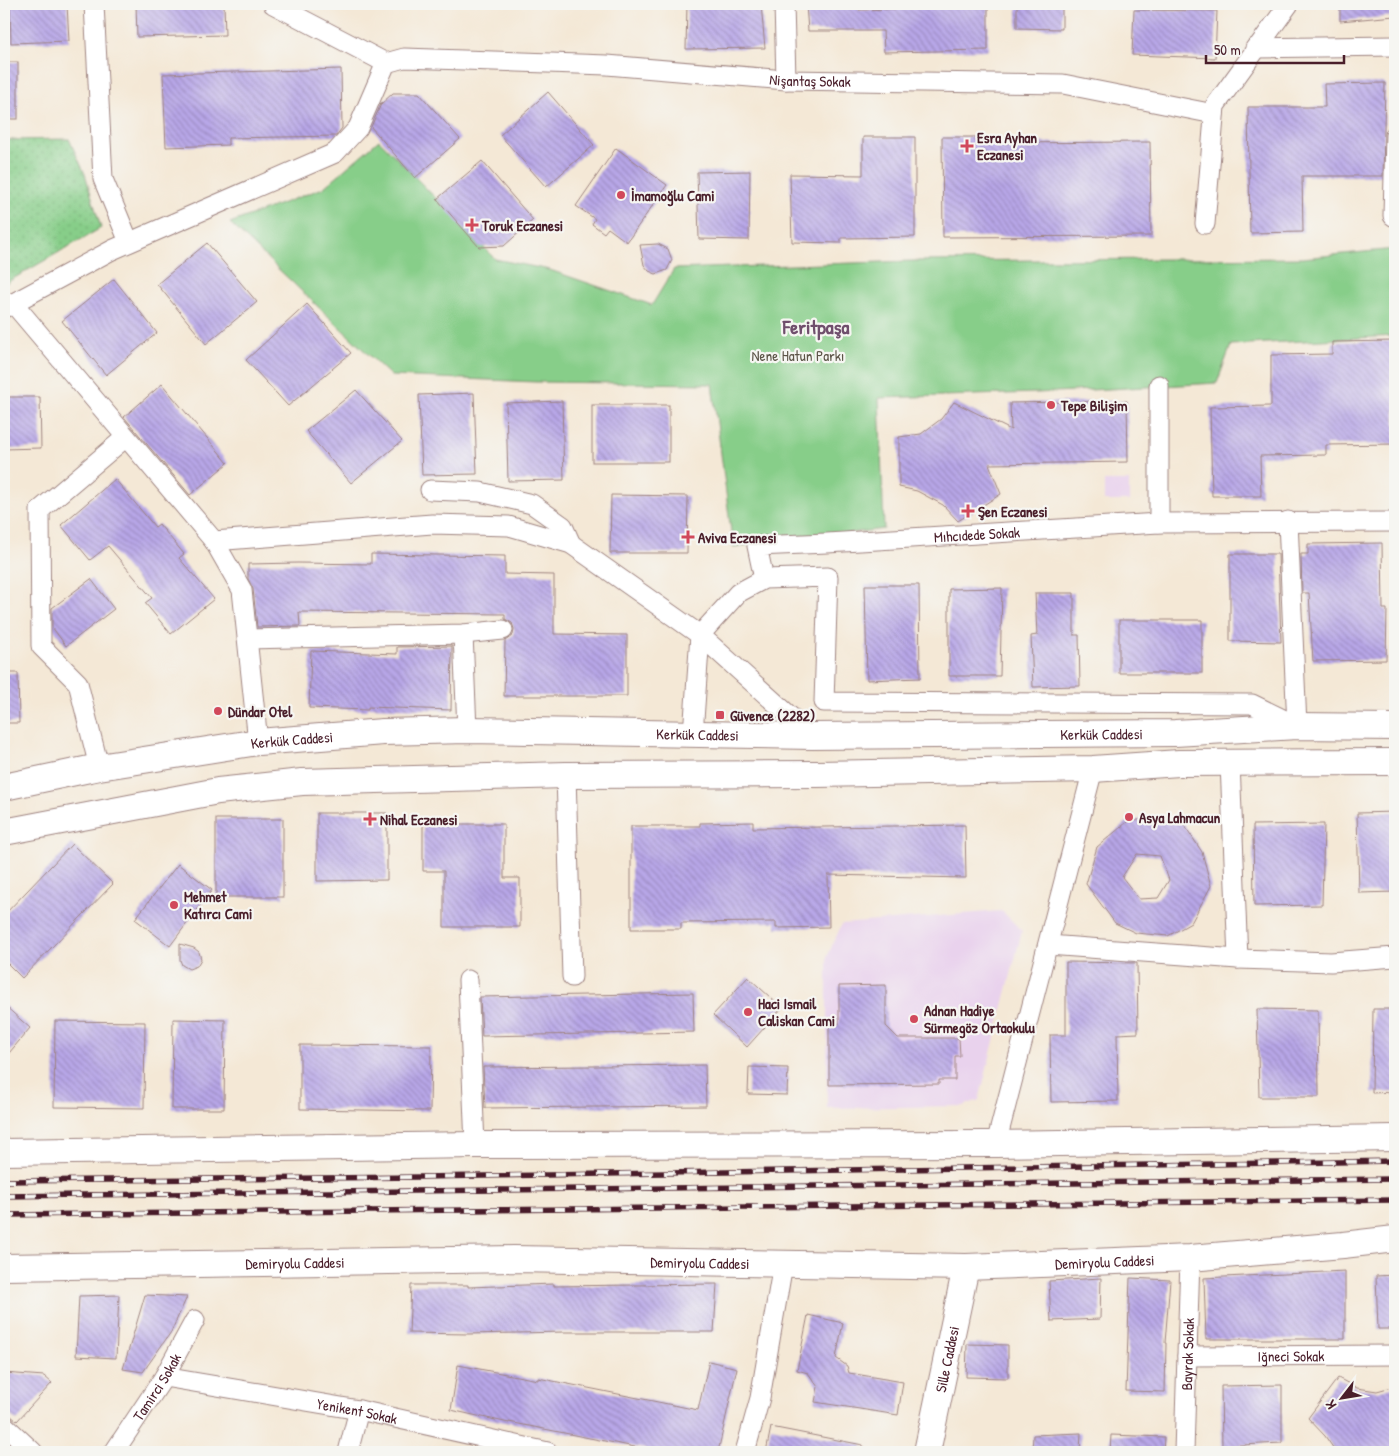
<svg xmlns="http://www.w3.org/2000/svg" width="1399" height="1456" viewBox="0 0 1399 1456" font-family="'Patrick Hand',sans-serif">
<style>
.built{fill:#e9d2ed}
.grass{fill:url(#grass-dots);stroke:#68765a}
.park{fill:#87ce89;stroke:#68765a}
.building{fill:url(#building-back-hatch);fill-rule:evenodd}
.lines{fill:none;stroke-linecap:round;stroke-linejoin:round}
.street-casing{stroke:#9f8480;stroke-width:21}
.secondary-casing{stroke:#9f8480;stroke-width:28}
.street{stroke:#fff;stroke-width:19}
.secondary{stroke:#fff;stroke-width:26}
.rail-casing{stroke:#4a1f2b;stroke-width:5.5}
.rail{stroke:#f6f6f2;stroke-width:4;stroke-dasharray:11;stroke-linecap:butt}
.poi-dot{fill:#d1495b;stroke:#f6f6f2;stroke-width:2}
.labels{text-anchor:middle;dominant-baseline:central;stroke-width:4.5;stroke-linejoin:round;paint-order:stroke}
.street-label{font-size:15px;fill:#4a1f2b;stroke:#f6f6f2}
.poi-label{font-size:15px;font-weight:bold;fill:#4a1f2b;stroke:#f6f6f2;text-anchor:start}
.park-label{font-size:15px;fill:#5c5447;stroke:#f6f6f2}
.district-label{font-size:20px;font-weight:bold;fill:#704f6d;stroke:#f6f6f2}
</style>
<defs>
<pattern id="grass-dots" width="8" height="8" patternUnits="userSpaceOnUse" patternTransform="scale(1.25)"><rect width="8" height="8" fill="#87ce89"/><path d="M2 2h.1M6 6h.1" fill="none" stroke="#76b076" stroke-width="1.8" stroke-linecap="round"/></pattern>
<pattern id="building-back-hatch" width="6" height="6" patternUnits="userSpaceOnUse" patternTransform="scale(1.25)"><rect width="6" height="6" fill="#b8a7e8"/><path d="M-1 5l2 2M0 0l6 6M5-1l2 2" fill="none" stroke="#9887bc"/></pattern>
</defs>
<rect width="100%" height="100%" fill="#f6f6f2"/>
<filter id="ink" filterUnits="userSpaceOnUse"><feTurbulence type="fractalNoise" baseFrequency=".02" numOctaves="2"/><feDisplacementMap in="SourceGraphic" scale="10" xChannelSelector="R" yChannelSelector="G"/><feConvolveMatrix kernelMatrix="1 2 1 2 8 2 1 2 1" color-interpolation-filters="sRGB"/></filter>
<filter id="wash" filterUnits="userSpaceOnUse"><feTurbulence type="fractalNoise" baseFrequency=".0096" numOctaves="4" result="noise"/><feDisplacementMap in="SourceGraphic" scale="20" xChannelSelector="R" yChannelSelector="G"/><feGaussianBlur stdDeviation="1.12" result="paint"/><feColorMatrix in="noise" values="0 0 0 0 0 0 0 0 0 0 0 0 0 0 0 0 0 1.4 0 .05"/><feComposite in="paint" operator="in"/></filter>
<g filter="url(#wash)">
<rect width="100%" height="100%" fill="#f4e8d6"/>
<g class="built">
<rect x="1104" y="481" width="25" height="20"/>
<path d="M1000,911L1003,912L1022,931L979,1100L963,1106L827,1108V957L842,924Z"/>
</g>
<path class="grass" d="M69,139L85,174L101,228L4,284V140Z"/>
<path class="park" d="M379,140L495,259L550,270L652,305L674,269L912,261L1302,258L1395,249V336L1231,345L1217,383L1037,393L879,398L884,529L733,547L712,384L536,382L391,376L230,223L323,188Z"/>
<g id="blocks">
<g class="building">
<path d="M10,4H67L69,41L11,43Z"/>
<path d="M136,4H224L225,35L137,37Z"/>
<path d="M687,4H761L765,48L686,49Z"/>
<path d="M806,4H859V10L988,6V50L884,52L883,31H808Z"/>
<path d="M1017,4H1062V29L1017,28Z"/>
<path d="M1340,4H1395V16L1340,21Z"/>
<path d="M1134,10L1217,11L1215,58L1132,55Z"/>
<rect x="4" y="62" width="14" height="57"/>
<path d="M341,69L342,128L336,136L228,138V145L166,147L163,74Z"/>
<path d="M1385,83L1383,176H1302L1303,232L1250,233L1248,107H1325L1324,84Z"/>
<path d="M548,92L594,145L546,187L500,135Z"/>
<path d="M393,93H419L460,139L415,178L371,127L381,104Z"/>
<path d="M863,137H915V237L841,238V243L792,242L790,174L863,175Z"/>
<path d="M942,137H994V143L1150,142L1151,236L943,237Z"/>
<path d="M616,148L667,185L627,242L608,228L604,233L592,224L595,219L576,206Z"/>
<path d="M482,161L533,220L504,246L479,247L437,199Z"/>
<path d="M750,171L749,240L699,239L697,172Z"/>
<path d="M207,243L257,302L206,344L157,284Z"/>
<path d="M658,244L668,249L672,260L667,270L656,274L649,271L644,265L640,245Z"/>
<path d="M114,279L157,333L106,375L62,321Z"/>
<path d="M307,304L351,353L288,406L246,360Z"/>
<path d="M1395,341V444L1326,445V455L1260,456L1261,496H1212L1210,407L1271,406V355L1332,354V342Z"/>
<path d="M162,384L228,463L190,495L124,417Z"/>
<path d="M356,390L402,441L351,483L306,431Z"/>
<path d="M474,393L477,474L422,475L419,395Z"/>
<path d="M4,397H40L41,448L4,449Z"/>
<path d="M562,401L564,480L508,481L506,403Z"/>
<path d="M1127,401L1128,462L989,464L1001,494L958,521L943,505L917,491L899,487V437L921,434L941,419L954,402L1011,430L1010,403Z"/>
<rect x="592" y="405" width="77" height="57"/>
<path d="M115,479L155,527L159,524L184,554L179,558L214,599L171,634L145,603L152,598L108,546L90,560L61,525Z"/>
<path d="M611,495L688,496L687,553H610Z"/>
<path d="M1382,543L1383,609H1387L1386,660L1313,661L1309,593H1302L1301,554H1308V544Z"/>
<path d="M371,554L505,556V574L554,575V634L627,635V696H504L505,641L513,635L514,629L512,623L505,619V614L299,612L300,626L257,627L253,589L248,579V564L298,563L371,564Z"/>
<path d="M1230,554H1278L1281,642L1230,641Z"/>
<path d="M91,579L114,609L66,646L52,627V608Z"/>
<path d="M865,585H919L920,678L867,680Z"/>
<path d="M1002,588L1000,676H949V589Z"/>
<path d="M1035,593H1074V635H1079L1080,686L1033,687L1031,636L1037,635Z"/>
<rect x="1119" y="620" width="83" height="53"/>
<path d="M452,646L451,710L368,707V710L309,708L311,651L397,654V647Z"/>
<path d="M4,673H18L19,723H4Z"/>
<path d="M1395,812V892L1359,893L1357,813Z"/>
<path d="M317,813H387V880L317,881Z"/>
<path d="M1161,816L1183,823L1202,852L1211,886L1191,923L1168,936L1136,933L1115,923L1086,884L1097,847L1127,822ZM1137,854L1160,856L1169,880L1158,898L1139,899L1122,877Z"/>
<rect x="216" y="819" width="67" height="78"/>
<path d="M753,822V828L965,825L966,878L828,875L829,927L776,928V922L681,923V929H631V826H700V823Z"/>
<path d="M423,824H504V878H520V927H444V871H423Z"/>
<path d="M1324,824L1322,905L1254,906L1253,825Z"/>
<path d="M72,844L113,884L22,978L4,960V915Z"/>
<path d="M178,864L212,890L170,946L135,919Z"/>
<path d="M180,944L194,948L199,952L201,959L197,966L189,969L182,965L180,960Z"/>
<path d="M1066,962L1137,963L1138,1033L1117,1034L1118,1101L1051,1102L1050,1035H1066Z"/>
<path d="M748,977L782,1008L747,1047L713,1015Z"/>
<path d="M886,985V1026L898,1038H959L960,1056H955V1080H939V1084L829,1085V1024H839V986Z"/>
<path d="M693,993L694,1032L482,1036L480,997Z"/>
<path d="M4,1005L30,1028L4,1059Z"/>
<path d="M1257,1009L1318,1010L1319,1097H1259Z"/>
<path d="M1373,1009H1395V1092L1372,1093Z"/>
<path d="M173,1019L225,1020L224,1109H172Z"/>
<path d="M55,1021L145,1022L144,1108L54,1107Z"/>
<path d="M300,1045L431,1046L430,1111L300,1109Z"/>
<path d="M705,1065L706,1106L485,1108L483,1067Z"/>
<path d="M749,1067L788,1068L787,1095L748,1094Z"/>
<path d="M1345,1271V1339H1206L1204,1278Z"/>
<path d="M1395,1275V1329H1378L1376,1276Z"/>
<path d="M1101,1278L1100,1319L1051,1321L1049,1281Z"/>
<path d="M1130,1278L1170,1280L1165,1343H1166L1165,1392L1126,1391Z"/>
<path d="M554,1284V1286L717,1284L714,1332H564L468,1334L409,1333L411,1285H468V1287Z"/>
<path d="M119,1295L116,1358L76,1356L79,1296Z"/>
<path d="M145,1295L187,1297L171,1332L143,1372L123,1369Z"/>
<path d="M808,1315L843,1323L836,1358L847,1366L849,1373L903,1382L898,1415L815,1402L818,1387L808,1373L797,1370Z"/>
<path d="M967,1344L1008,1345V1378L966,1377Z"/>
<path d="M709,1361L737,1368L718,1452H660L509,1422V1423L451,1410L458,1365L538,1380V1378L698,1410Z"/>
<path d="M4,1373L44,1376L52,1383L17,1421L11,1416L4,1414Z"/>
<path d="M1338,1378L1357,1388L1377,1391L1395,1386V1452H1336L1325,1436L1308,1418Z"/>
<path d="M1282,1385V1443L1222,1446L1221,1386Z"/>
<path d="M771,1427L863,1445V1452H766Z"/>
<path d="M1081,1433L1080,1452H1032L1033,1435Z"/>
<path d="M1111,1435L1164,1437L1163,1452H1110Z"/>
</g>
</g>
</g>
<g filter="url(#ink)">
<use href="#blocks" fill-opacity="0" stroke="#9f8480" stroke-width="1"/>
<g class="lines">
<defs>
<g id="street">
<path d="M94,4L103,179L129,242"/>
<path d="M273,4L386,63"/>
<path d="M784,4L786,80"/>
<path d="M1255,48L1395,46"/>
<path d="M1393,216L1395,135"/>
<path d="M1205,224L1215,106L1289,4"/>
<path d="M13,303L214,541L432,524L509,526L571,544L700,635L812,736"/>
<path id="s1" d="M4,308L112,250L335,153L358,128L386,63L404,58L607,65L786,80L1063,84L1214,114"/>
<path d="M1159,385V523"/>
<path d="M430,490L480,492L532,504L563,526L571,544"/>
<path d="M214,541L242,590L258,742"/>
<path id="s2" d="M764,579L757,546L827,543L1159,523L1395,522"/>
<path d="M463,634L467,730"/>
<path d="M248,639L463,634L503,630"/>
<path d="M693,734L700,635L738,593L764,579L828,577L824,702L1252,704L1297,726L1288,521"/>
<path d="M1230,763L1238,959"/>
<path d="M99,767L78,683L41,646L40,510L126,437"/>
<path d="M566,775L572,977"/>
<path d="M1048,945L1238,959L1331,962L1395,957"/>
<path d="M468,980L475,1145"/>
<path d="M996,1144L1093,769"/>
<path id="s3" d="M1187,1356L1395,1355"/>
<path id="s4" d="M164,1377L359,1410L548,1452"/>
<path d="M4,1425L33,1452"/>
<path id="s5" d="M114,1452L164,1377L195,1320"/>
<path d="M348,1452L359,1410"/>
<path d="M745,1452L760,1398L783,1264"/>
<path id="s6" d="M1184,1452L1190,1258"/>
</g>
<g id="secondary">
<path id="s7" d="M4,787L99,767L258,742L383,732L467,730L812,736L1175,733L1297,726L1395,727"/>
<path d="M4,832L218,791L302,782L566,775L817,774L1093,769L1179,763L1395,762"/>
<path d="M4,1152L475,1145L996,1144L1395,1138"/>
<path id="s8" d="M4,1267L514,1259L966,1267L1190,1258L1343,1245L1395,1239"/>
<path id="s9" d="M927,1452L966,1267"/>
</g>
</defs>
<use href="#street" class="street-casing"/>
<use href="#secondary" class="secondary-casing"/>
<use href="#street" class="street"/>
<use href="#secondary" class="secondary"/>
<defs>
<g id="rail">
<path d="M4,1181L420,1177L1395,1161"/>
<path d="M4,1196L1395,1179"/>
<path d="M4,1215L1395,1200"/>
</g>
</defs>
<use href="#rail" class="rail-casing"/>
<use href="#rail" class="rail"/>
</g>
</g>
<g class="poi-dot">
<path d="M964.5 138.5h5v5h5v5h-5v5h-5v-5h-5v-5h5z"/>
<circle cx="621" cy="195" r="5"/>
<path d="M469.5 217.5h5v5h5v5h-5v5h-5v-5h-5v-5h5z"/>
<circle cx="1051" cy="405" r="5"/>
<path d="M965.5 503.5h5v5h5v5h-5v5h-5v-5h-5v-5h5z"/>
<path d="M685.5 529.5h5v5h5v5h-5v5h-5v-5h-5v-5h5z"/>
<circle cx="218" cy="711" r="5"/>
<rect x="715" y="710" width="10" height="10" rx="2.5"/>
<circle cx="1129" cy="817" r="5"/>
<path d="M367.5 811.5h5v5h5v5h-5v5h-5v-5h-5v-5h5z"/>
<circle cx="174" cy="905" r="5"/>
<circle cx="748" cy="1012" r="5"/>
<circle cx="914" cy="1019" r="5"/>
</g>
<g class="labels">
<g class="street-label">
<text stroke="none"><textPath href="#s1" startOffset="896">Nişantaş Sokak</textPath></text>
<text stroke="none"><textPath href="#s2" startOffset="254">Mıhcıdede Sokak</textPath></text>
<text stroke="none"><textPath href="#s7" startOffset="698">Kerkük Caddesi</textPath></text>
<text stroke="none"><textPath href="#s7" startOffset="1102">Kerkük Caddesi</textPath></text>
<text stroke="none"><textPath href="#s7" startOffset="292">Kerkük Caddesi</textPath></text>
<text stroke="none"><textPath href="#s8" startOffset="1101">Demiryolu Caddesi</textPath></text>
<text stroke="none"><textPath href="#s8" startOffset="291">Demiryolu Caddesi</textPath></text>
<text stroke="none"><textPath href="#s8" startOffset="696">Demiryolu Caddesi</textPath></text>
<text stroke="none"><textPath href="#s6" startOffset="98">Bayrak Sokak</textPath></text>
<text stroke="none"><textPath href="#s3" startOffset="104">Iğneci Sokak</textPath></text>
<text stroke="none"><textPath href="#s9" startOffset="95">Sille Caddesi</textPath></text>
<text stroke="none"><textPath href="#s5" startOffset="78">Tamirci Sokak</textPath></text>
<text stroke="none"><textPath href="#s4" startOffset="196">Yenikent Sokak</textPath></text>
</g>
<g class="poi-label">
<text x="977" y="137">Esra Ayhan<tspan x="977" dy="17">Eczanesi</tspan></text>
<text x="631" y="195">İmamoğlu Cami</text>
<text x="482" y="225">Toruk Eczanesi</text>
<text x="1061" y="405">Tepe Bilişim</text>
<text x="978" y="511">Şen Eczanesi</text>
<text x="698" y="537">Aviva Eczanesi</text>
<text x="228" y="711">Dündar Otel</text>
<text x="730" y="715">Güvence (2282)</text>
<text x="1139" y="817">Asya Lahmacun</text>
<text x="380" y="819">Nihal Eczanesi</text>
<text x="184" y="896">Mehmet<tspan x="184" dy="17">Katırcı Cami</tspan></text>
<text x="758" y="1003">Haci Ismail<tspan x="758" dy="17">Caliskan Cami</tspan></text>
<text x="924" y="1010">Adnan Hadiye<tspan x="924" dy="17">Sürmegöz Ortaokulu</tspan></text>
</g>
<g class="park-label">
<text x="798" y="355">Nene Hatun Parkı</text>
</g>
<g class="district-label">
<text x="816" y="326">Feritpaşa</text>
</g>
</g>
<rect width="1399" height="1456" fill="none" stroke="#f6f6f2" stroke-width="20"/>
<g transform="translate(1342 1398) rotate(239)" stroke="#f6f6f2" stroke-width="4" paint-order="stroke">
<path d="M0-4L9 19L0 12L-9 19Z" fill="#4a1f2b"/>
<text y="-8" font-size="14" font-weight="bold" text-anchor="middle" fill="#4a1f2b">K</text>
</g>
<path d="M1206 55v8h138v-8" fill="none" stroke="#4a1f2b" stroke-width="2.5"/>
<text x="1214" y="55" font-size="15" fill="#4a1f2b" stroke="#f6f6f2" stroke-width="4" paint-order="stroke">50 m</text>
</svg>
